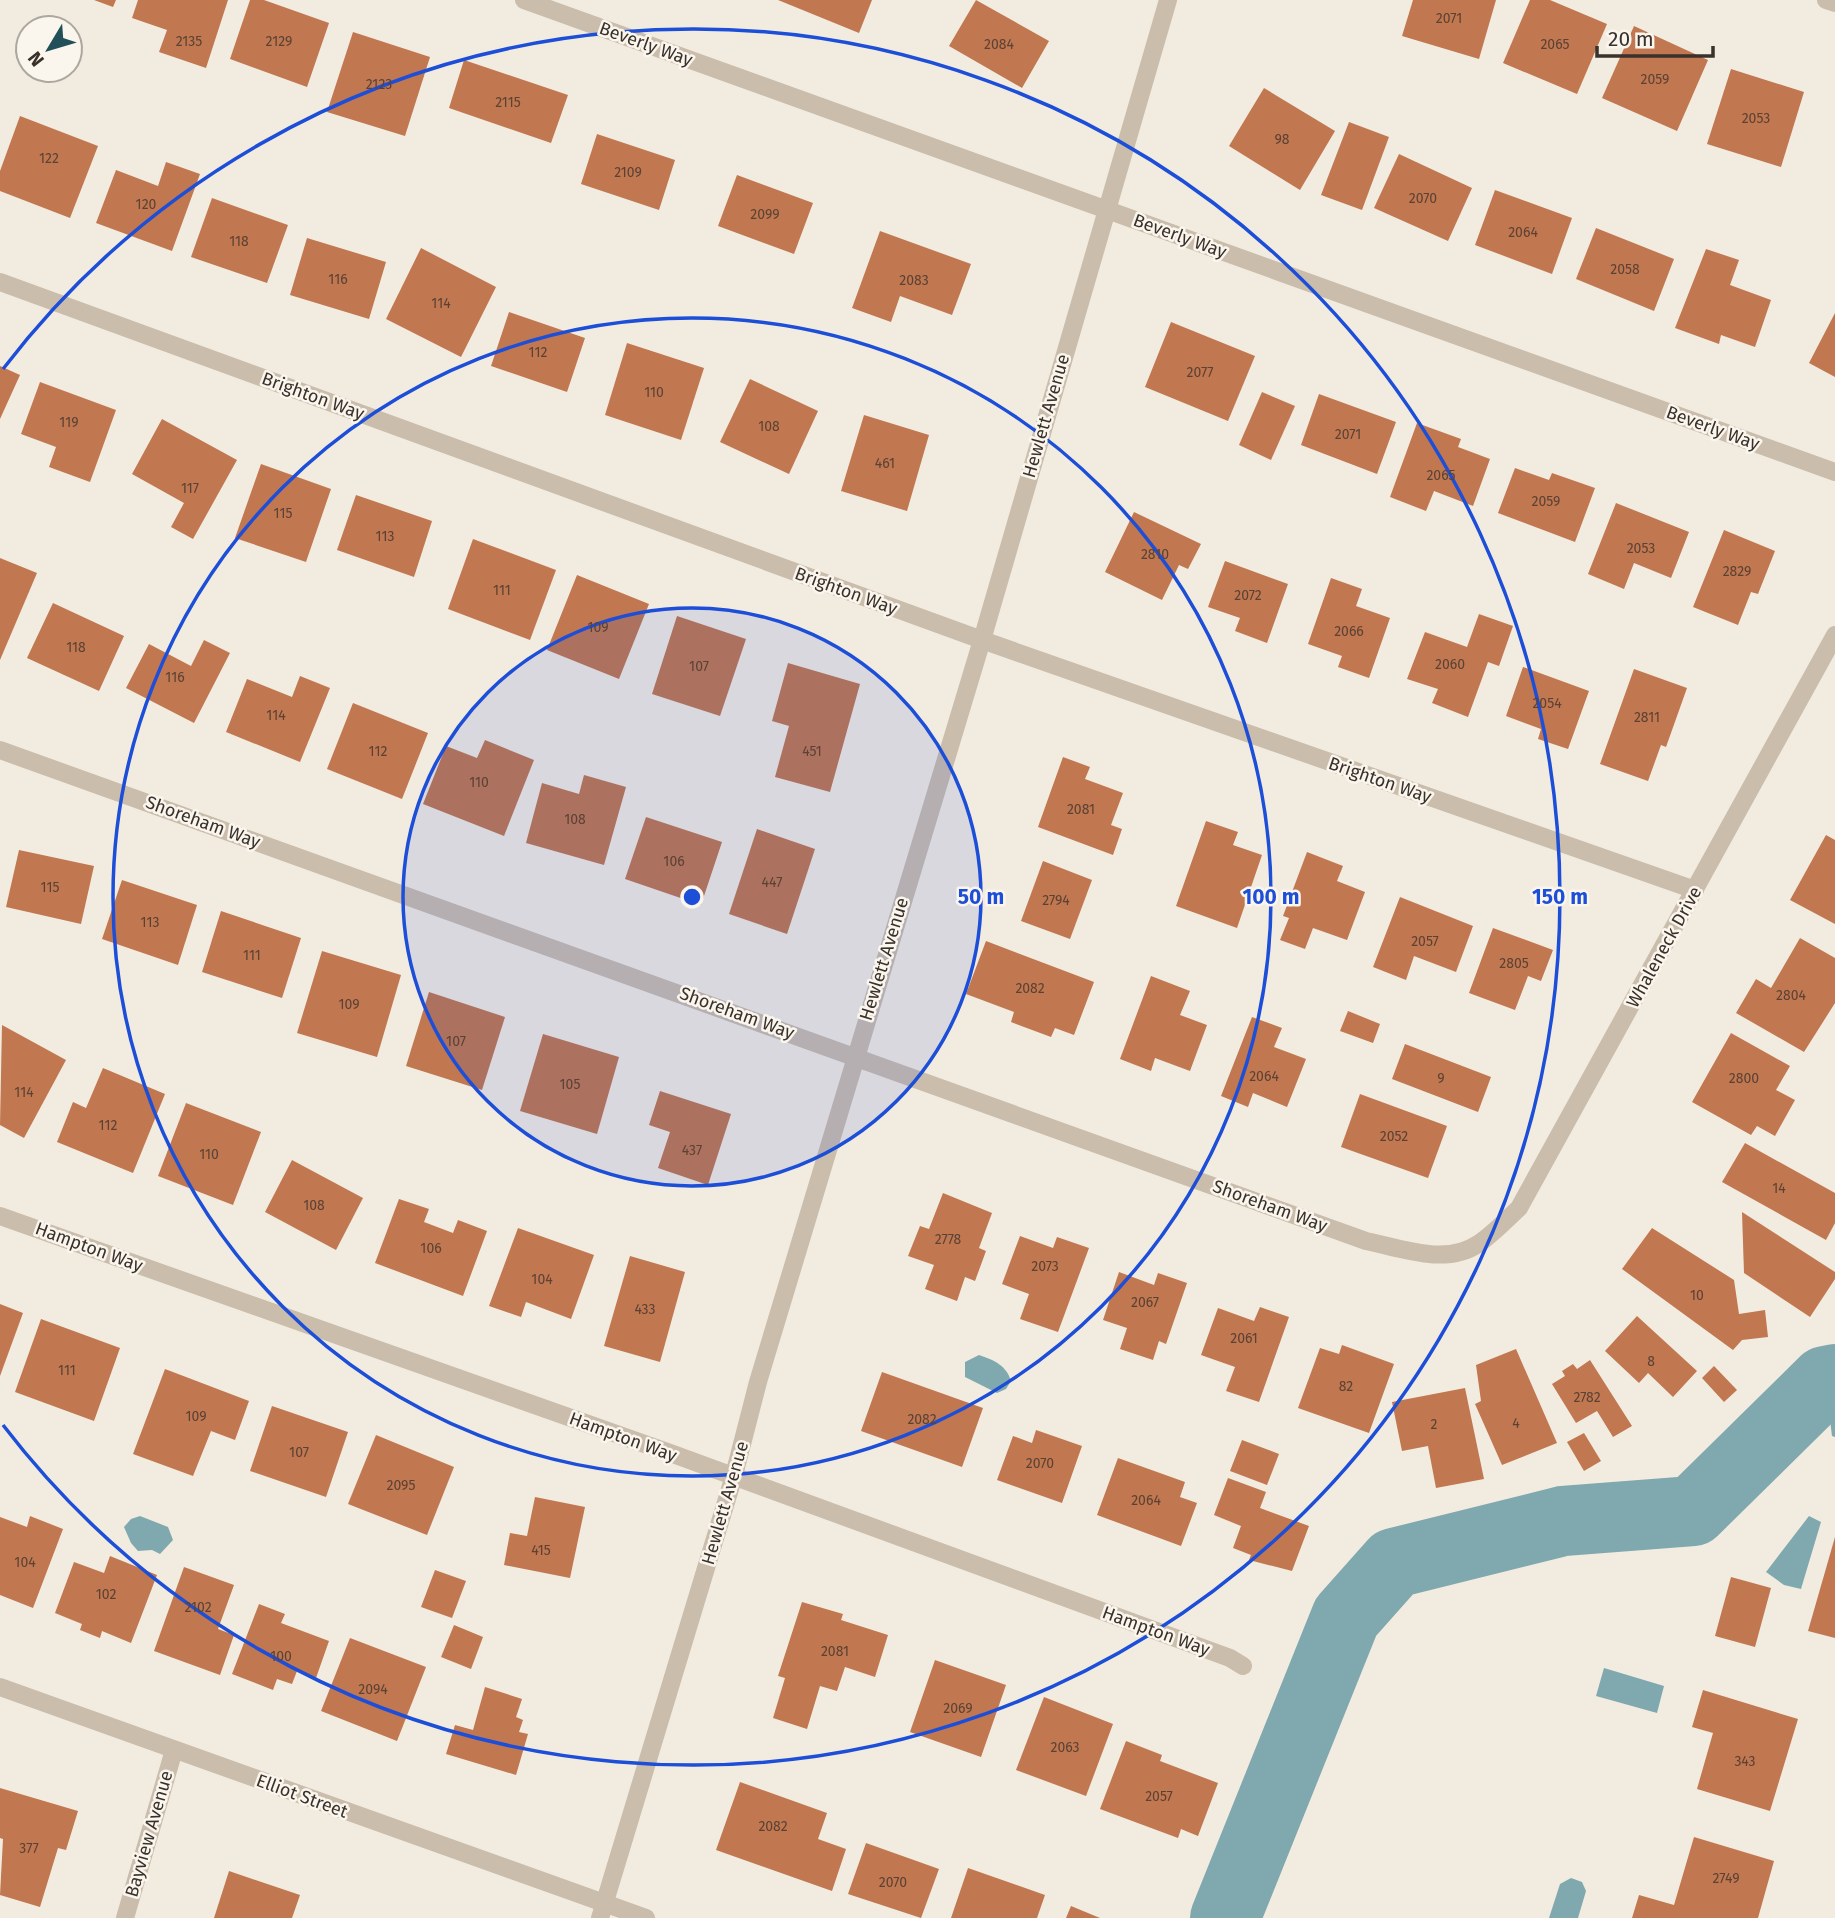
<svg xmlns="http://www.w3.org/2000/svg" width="1835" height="1918" viewBox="0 0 1835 1918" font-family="'Fira Sans',sans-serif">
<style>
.water{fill:#80a8af}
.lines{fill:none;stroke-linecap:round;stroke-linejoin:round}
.river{stroke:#80a8af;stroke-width:70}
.building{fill:#c17750}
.minor{stroke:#cabdac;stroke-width:18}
.ring{fill:none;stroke:#1d4ed8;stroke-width:3.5}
.labels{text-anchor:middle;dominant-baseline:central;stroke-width:5;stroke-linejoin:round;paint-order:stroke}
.number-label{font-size:14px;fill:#5b4234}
.street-label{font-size:18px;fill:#39312b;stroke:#faf5ed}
.centre{fill:#1d4ed8;stroke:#faf5ed;stroke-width:3.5}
.ring-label{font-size:21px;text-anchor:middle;font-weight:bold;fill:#1d4ed8;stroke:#faf5ed;stroke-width:5;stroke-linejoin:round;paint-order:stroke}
</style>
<rect width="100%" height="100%" fill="#f2ece0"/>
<g class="water">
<path d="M979,1355C994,1360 1006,1365 1011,1381L1006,1389L997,1393L965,1377V1362Z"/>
<path d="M1835,1357V1437L1832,1436L1825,1381Z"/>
<path d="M140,1516L168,1527L173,1540L160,1554L152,1550L138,1551L131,1543L124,1527L131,1519Z"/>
<path d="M1809,1516L1821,1522L1801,1589L1784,1585L1766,1572Z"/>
<path d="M1604,1668L1664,1686L1657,1713L1596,1696Z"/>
<path d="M1571,1878L1582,1882L1586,1891L1578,1918H1549L1560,1884Z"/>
</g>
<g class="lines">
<path class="river" d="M1225,1918L1346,1617L1394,1563L1563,1521L1693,1511L1825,1381L1835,1379"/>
</g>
<g class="building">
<path d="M94,0H116L113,7Z"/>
<path d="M138,0H228L206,68L159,52L167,30L132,18Z"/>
<path d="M250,0H264L329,23L307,87L230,59Z"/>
<path d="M778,0H872L859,33Z"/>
<path d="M976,0L1049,41L1022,88L949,46Z"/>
<path d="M1413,0H1496L1479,59L1402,36Z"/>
<path d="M1530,0H1550L1607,24L1577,94L1503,63Z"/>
<path d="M1634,26L1708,60L1677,131L1602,98Z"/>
<path d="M353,32L430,57L405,136L327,112Z"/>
<path d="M464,60L568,95L551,143L449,108Z"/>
<path d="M1731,69L1804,92L1781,167L1707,144Z"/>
<path d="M1264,88L1335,131L1300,190L1229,146Z"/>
<path d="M20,116L98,146L70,218L0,191V171Z"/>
<path d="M1349,122L1389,137L1362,210L1321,195Z"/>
<path d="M597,134L675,160L659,210L581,184Z"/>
<path d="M1399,154L1472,188L1448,241L1374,208Z"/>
<path d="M166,162L200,174L172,251L96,223L116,170L158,186Z"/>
<path d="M737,175L813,203L794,254L718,226Z"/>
<path d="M1495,190L1572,218L1552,274L1475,245Z"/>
<path d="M212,198L288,225L267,283L191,257Z"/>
<path d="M1596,228L1674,259L1654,311L1576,279Z"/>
<path d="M880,231L971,264L952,315L900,296L891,322L852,308Z"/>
<path d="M307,238L386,262L369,319L290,295Z"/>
<path d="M421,248L496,287L461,357L386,319Z"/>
<path d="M1706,249L1739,260L1730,285L1771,300L1755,347L1721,335L1719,344L1675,328Z"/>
<path d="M509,312L585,338L567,392L491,366Z"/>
<path d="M1835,313V377L1809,363Z"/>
<path d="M1171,322L1255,356L1228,421L1145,387Z"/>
<path d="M627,343L704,368L681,440L605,415Z"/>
<path d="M0,366L20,375L0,419Z"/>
<path d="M750,379L818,411L789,474L720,442Z"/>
<path d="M40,382L116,410L90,482L49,467L56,447L21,434Z"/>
<path d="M1262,392L1295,406L1271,460L1239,445Z"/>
<path d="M1319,394L1396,422L1377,474L1301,445Z"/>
<path d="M864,415L929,435L907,511L841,491Z"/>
<path d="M162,419L237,460L193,539L171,527L184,503L132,474Z"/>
<path d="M1417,423L1461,439L1458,447L1490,459L1473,506L1434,491L1426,511L1390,497Z"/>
<path d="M261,464L331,489L306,562L235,538Z"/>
<path d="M1515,468L1549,480L1552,473L1595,488L1575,542L1498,513Z"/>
<path d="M356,495L432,521L414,577L337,550Z"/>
<path d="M1616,503L1689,532L1671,578L1634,563L1624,589L1588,574Z"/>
<path d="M1134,512L1201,544L1188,569L1179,565L1162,600L1105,572Z"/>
<path d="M1724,530L1775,551L1758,594L1751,592L1738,625L1693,607Z"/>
<path d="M473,539L556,570L530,640L448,609Z"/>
<path d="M0,558L37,573L0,660Z"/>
<path d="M1225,561L1288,584L1267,643L1235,631L1240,618L1208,607Z"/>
<path d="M577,575L649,604L619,679L547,650Z"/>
<path d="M1331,578L1362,589L1356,606L1390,618L1369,678L1338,667L1342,656L1308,644Z"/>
<path d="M53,603L124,636L99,691L27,658Z"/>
<path d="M1479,614L1513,626L1499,666L1488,662L1468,717L1432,703L1438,689L1407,679L1425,632L1467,647Z"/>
<path d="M677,616L746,639L720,716L652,694Z"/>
<path d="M204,640L230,653L194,723L126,688L149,644L191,666Z"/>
<path d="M788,663L860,684L830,792L775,777L789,726L772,721Z"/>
<path d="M1523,667L1589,691L1568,749L1538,739L1541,729L1506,716Z"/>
<path d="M1634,669L1687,688L1666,747L1661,745L1648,781L1600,764Z"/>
<path d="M300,676L330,688L300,762L226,732L247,679L292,697Z"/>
<path d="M353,703L428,733L402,799L327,769Z"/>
<path d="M485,740L534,760L504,836L423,804L446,746L477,758Z"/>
<path d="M1063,757L1090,767L1085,779L1123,793L1111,825L1122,829L1113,855L1038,827Z"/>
<path d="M584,775L626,787L604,865L526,843L542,783L579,794Z"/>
<path d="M646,817L722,842L701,905L625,879Z"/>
<path d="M1206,821L1238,832L1233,845L1262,855L1237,928L1176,906Z"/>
<path d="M757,829L815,849L787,934L729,914Z"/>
<path d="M1826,835L1835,840V924L1790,900Z"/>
<path d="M19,850L94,866L81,924L6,907Z"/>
<path d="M1307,852L1343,866L1337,881L1365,892L1347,940L1313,928L1305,949L1280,940L1289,918L1283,916Z"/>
<path d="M1043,861L1092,880L1070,939L1021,921Z"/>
<path d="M122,880L197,905L178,965L102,939Z"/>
<path d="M1400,897L1473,926L1456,972L1414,956L1406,980L1373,967Z"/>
<path d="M221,911L301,938L282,998L202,972Z"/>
<path d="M1493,928L1553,950L1541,981L1528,976L1515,1010L1469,993Z"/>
<path d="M1800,938L1835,958V1003L1804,1052L1736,1013L1756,979L1771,988Z"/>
<path d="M986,941L1094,982L1074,1035L1055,1028L1051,1037L1011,1022L1014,1012L966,994Z"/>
<path d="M322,951L401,975L377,1057L297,1033Z"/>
<path d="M1151,976L1190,991L1180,1015L1207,1025L1190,1071L1155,1058L1151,1071L1120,1059Z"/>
<path d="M429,992L505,1017L482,1090L406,1066Z"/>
<path d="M1348,1011L1380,1024L1373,1043L1340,1031Z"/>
<path d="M1252,1017L1282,1028L1274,1047L1306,1059L1287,1107L1253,1093L1248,1107L1221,1096Z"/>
<path d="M2,1025L66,1060L24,1138L0,1125Z"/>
<path d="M1731,1033L1790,1066L1776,1090L1795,1100L1775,1136L1757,1126L1751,1135L1692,1102Z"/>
<path d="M543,1034L619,1057L597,1134L520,1111Z"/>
<path d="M1405,1044L1491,1077L1478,1112L1392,1079Z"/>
<path d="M103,1068L165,1094L133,1173L57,1142L73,1102L86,1108Z"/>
<path d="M660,1091L731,1114L708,1185L658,1168L670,1132L649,1125Z"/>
<path d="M1360,1094L1447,1126L1428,1178L1341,1147Z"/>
<path d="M186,1103L261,1132L233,1205L158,1176Z"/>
<path d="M1745,1143L1835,1193V1223L1826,1240L1722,1182Z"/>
<path d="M292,1160L363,1198L336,1250L265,1212Z"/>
<path d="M943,1193L992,1213L979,1248L986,1251L975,1281L965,1277L957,1301L925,1289L934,1265L908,1256L920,1226L929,1229Z"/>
<path d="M399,1199L429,1209L424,1222L453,1233L458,1220L487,1231L463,1296L375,1263Z"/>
<path d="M1742,1212L1835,1272V1279L1810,1317L1744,1273Z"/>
<path d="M518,1228L594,1255L571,1319L526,1302L521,1317L489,1306Z"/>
<path d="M1652,1228L1734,1280L1739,1314L1765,1310L1768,1337L1742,1340L1733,1350L1622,1269Z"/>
<path d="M1020,1236L1053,1248L1057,1237L1089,1248L1058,1332L1020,1319L1029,1294L1002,1284Z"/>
<path d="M630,1256L685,1272L660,1362L604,1346Z"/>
<path d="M1119,1272L1154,1285L1158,1273L1187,1283L1166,1344L1159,1341L1153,1360L1120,1349L1127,1328L1103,1320Z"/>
<path d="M0,1304L23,1313L0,1376Z"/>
<path d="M1260,1307L1289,1317L1259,1402L1226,1391L1235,1367L1201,1355L1218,1308L1254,1321Z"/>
<path d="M1637,1316L1697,1371L1673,1397L1648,1373L1639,1383L1605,1351Z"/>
<path d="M41,1319L120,1348L94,1421L15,1392Z"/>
<path d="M1342,1345L1394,1364L1369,1433L1298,1408L1320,1348L1339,1354Z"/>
<path d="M1516,1349L1557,1443L1502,1465L1475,1404L1481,1401L1476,1365Z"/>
<path d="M1590,1360L1632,1426L1613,1437L1597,1411L1576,1423L1552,1384L1565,1376L1562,1371L1573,1364L1577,1369Z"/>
<path d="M1714,1366L1737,1390L1724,1402L1702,1378Z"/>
<path d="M165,1369L249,1401L235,1440L211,1431L193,1476L133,1454Z"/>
<path d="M882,1372L983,1408L962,1467L861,1431Z"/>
<path d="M1465,1388L1484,1479L1436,1488L1428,1446L1402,1451L1392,1402Z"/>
<path d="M272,1406L348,1432L326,1497L250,1471Z"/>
<path d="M1036,1430L1082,1446L1062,1503L997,1480L1013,1436L1032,1443Z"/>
<path d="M1584,1433L1601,1461L1584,1471L1567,1442Z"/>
<path d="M376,1435L454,1467L427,1535L348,1504Z"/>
<path d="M1242,1440L1279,1454L1267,1485L1230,1471Z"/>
<path d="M1118,1458L1185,1482L1180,1497L1197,1503L1181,1546L1097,1515Z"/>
<path d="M1228,1478L1266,1492L1260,1508L1309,1526L1292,1571L1249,1560L1251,1555L1233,1548L1241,1526L1214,1515Z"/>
<path d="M535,1497L585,1507L570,1578L504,1565L510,1533L527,1536Z"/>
<path d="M30,1516L63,1529L33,1608L0,1595V1517L27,1527Z"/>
<path d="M1835,1537V1638L1808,1631Z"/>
<path d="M110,1556L157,1575L131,1643L102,1631L100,1638L80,1630L82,1624L55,1613L74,1562L104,1573Z"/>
<path d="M184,1567L234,1585L218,1629L234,1635L220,1675L154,1651Z"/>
<path d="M435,1570L466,1581L452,1618L421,1607Z"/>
<path d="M1731,1577L1771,1588L1755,1647L1715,1636Z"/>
<path d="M802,1602L843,1614L841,1620L888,1635L875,1677L845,1667L837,1691L820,1686L807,1729L773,1718L785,1678L778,1676Z"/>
<path d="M259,1604L285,1614L281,1623L329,1641L316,1678L297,1671L292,1684L277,1679L273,1690L232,1674Z"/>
<path d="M454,1625L483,1637L471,1669L441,1657Z"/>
<path d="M350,1638L426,1667L397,1741L321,1711Z"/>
<path d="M935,1660L1006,1685L981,1757L910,1732Z"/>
<path d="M485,1687L522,1699L516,1717L523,1720L519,1732L528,1734L516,1775L446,1754L455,1725L473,1730Z"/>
<path d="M1703,1690L1798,1719L1770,1811L1697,1789L1713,1733L1692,1727Z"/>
<path d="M1044,1697L1113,1724L1086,1796L1016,1770Z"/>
<path d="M1126,1741L1162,1755L1160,1761L1218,1783L1198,1836L1181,1829L1178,1838L1100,1809Z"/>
<path d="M740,1782L827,1813L818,1839L846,1849L832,1891L716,1850Z"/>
<path d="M0,1788L78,1811L66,1850L58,1848L40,1907L0,1895L3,1839L0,1838Z"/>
<path d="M1694,1837L1774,1861L1758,1918H1632L1639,1895L1674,1905Z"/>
<path d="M866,1843L939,1869L921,1918L848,1894Z"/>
<path d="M968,1868L1045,1895L1037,1918H951Z"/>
<path d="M229,1871L300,1895L292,1918H214Z"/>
<path d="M1071,1906L1100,1918H1066Z"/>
</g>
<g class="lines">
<g class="minor">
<path d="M524,0L1835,472"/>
<path d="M1826,0L1835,3"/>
<path d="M0,282L982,640L1695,890"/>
<path d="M0,750L1366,1241C1400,1248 1446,1266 1478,1244C1493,1234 1506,1220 1519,1208L1835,635"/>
<path d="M0,1216L673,1454L1230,1658L1243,1666"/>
<path d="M0,1687L646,1918"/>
<path d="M125,1918L174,1750"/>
<path d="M600,1918L733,1479L758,1382L982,640L1168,0"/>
</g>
</g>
<circle cx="692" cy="897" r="289" fill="#1d4ed8" fill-opacity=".12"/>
<g class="ring">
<circle cx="692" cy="897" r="289"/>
<circle cx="692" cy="897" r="579"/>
<path d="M3 369A868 868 0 1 1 3 1425"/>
</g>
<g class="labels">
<g class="number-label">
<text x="1449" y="18">2071</text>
<text x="189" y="41">2135</text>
<text x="279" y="41">2129</text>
<text x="999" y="44">2084</text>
<text x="1555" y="44">2065</text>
<text x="1655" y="79">2059</text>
<text x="379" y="84">2123</text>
<text x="508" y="102">2115</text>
<text x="1756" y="118">2053</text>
<text x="1282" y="139">98</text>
<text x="49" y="158">122</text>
<text x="628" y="172">2109</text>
<text x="1423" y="198">2070</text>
<text x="146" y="204">120</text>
<text x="765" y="214">2099</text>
<text x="1523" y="232">2064</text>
<text x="239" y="241">118</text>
<text x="1625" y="269">2058</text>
<text x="338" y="279">116</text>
<text x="914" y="280">2083</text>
<text x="441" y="303">114</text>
<text x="538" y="352">112</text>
<text x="1200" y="372">2077</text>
<text x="654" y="392">110</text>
<text x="69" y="422">119</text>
<text x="769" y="426">108</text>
<text x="1348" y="434">2071</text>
<text x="885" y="463">461</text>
<text x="1441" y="475">2065</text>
<text x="190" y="488">117</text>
<text x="1546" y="501">2059</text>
<text x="283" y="513">115</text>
<text x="385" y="536">113</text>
<text x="1641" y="548">2053</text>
<text x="1155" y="554">2810</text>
<text x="1737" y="571">2829</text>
<text x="502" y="590">111</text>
<text x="1248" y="595">2072</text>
<text x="598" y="627">109</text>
<text x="1349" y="631">2066</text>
<text x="76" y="647">118</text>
<text x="1450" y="664">2060</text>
<text x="699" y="666">107</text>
<text x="175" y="677">116</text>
<text x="1547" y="703">2054</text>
<text x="276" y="715">114</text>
<text x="1647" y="717">2811</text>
<text x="378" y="751">112</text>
<text x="812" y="751">451</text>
<text x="479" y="782">110</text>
<text x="1081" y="809">2081</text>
<text x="575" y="819">108</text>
<text x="674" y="861">106</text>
<text x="772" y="882">447</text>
<text x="50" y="887">115</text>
<text x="1056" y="900">2794</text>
<text x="150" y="922">113</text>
<text x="1425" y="941">2057</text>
<text x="252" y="955">111</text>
<text x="1514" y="963">2805</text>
<text x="1030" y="988">2082</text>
<text x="1791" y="995">2804</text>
<text x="349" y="1004">109</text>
<text x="456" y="1041">107</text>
<text x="1264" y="1076">2064</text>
<text x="1441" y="1078">9</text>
<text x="1744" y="1078">2800</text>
<text x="570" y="1084">105</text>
<text x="24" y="1092">114</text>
<text x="108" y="1125">112</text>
<text x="1394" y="1136">2052</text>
<text x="692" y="1150">437</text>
<text x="209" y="1154">110</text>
<text x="1779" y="1188">14</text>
<text x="314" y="1205">108</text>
<text x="948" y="1239">2778</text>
<text x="431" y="1248">106</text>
<text x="1045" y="1266">2073</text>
<text x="542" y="1279">104</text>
<text x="1697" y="1295">10</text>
<text x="1145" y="1302">2067</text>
<text x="645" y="1309">433</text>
<text x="1244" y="1338">2061</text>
<text x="1651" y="1361">8</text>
<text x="67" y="1370">111</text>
<text x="1346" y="1386">82</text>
<text x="1587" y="1397">2782</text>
<text x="196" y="1416">109</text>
<text x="922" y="1419">2082</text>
<text x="1516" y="1423">4</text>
<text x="1434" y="1424">2</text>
<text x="299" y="1452">107</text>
<text x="1040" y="1463">2070</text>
<text x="401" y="1485">2095</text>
<text x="1146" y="1500">2064</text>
<text x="541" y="1550">415</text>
<text x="25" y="1562">104</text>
<text x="106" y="1594">102</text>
<text x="198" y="1607">2102</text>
<text x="835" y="1651">2081</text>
<text x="281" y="1656">100</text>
<text x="373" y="1689">2094</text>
<text x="958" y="1708">2069</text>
<text x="1065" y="1747">2063</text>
<text x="1745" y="1761">343</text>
<text x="1159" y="1796">2057</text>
<text x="773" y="1826">2082</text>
<text x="29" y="1848">377</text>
<text x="1726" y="1878">2749</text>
<text x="893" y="1882">2070</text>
</g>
<g class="street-label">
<text transform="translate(646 44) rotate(20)">Beverly Way</text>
<text transform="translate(1180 236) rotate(20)">Beverly Way</text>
<text transform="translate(313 396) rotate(20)">Brighton Way</text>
<text transform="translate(1046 416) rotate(-74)">Hewlett Avenue</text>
<text transform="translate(1713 428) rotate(20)">Beverly Way</text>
<text transform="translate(846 591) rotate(20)">Brighton Way</text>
<text transform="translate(1380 780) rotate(19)">Brighton Way</text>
<text transform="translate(203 822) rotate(20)">Shoreham Way</text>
<text transform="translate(1664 947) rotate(-61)">Whaleneck Drive</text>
<text transform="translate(884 959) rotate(-73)">Hewlett Avenue</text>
<text transform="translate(737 1013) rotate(20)">Shoreham Way</text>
<text transform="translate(1270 1206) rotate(20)">Shoreham Way</text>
<text transform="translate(89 1247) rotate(20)">Hampton Way</text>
<text transform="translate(623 1437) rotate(20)">Hampton Way</text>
<text transform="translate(725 1503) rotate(-74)">Hewlett Avenue</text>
<text transform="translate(1156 1631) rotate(20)">Hampton Way</text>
<text transform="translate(302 1796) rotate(20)">Elliot Street</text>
<text transform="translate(149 1834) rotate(-74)">Bayview Avenue</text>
</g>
</g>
<circle cx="692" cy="897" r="10" class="centre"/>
<g class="ring-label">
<text x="981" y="904">50 m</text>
<text x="1271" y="904">100 m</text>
<text x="1560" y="904">150 m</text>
</g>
<g transform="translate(49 49) rotate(232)"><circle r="33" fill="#faf5ed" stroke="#ada79f" stroke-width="2"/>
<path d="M0-5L12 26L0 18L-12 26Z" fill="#225059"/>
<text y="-10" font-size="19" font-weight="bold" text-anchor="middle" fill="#39312b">N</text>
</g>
<path d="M1597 46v10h116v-10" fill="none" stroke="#39312b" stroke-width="3.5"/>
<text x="1608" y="46" font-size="21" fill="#39312b" stroke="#faf5ed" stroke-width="5" paint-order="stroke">20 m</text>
</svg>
